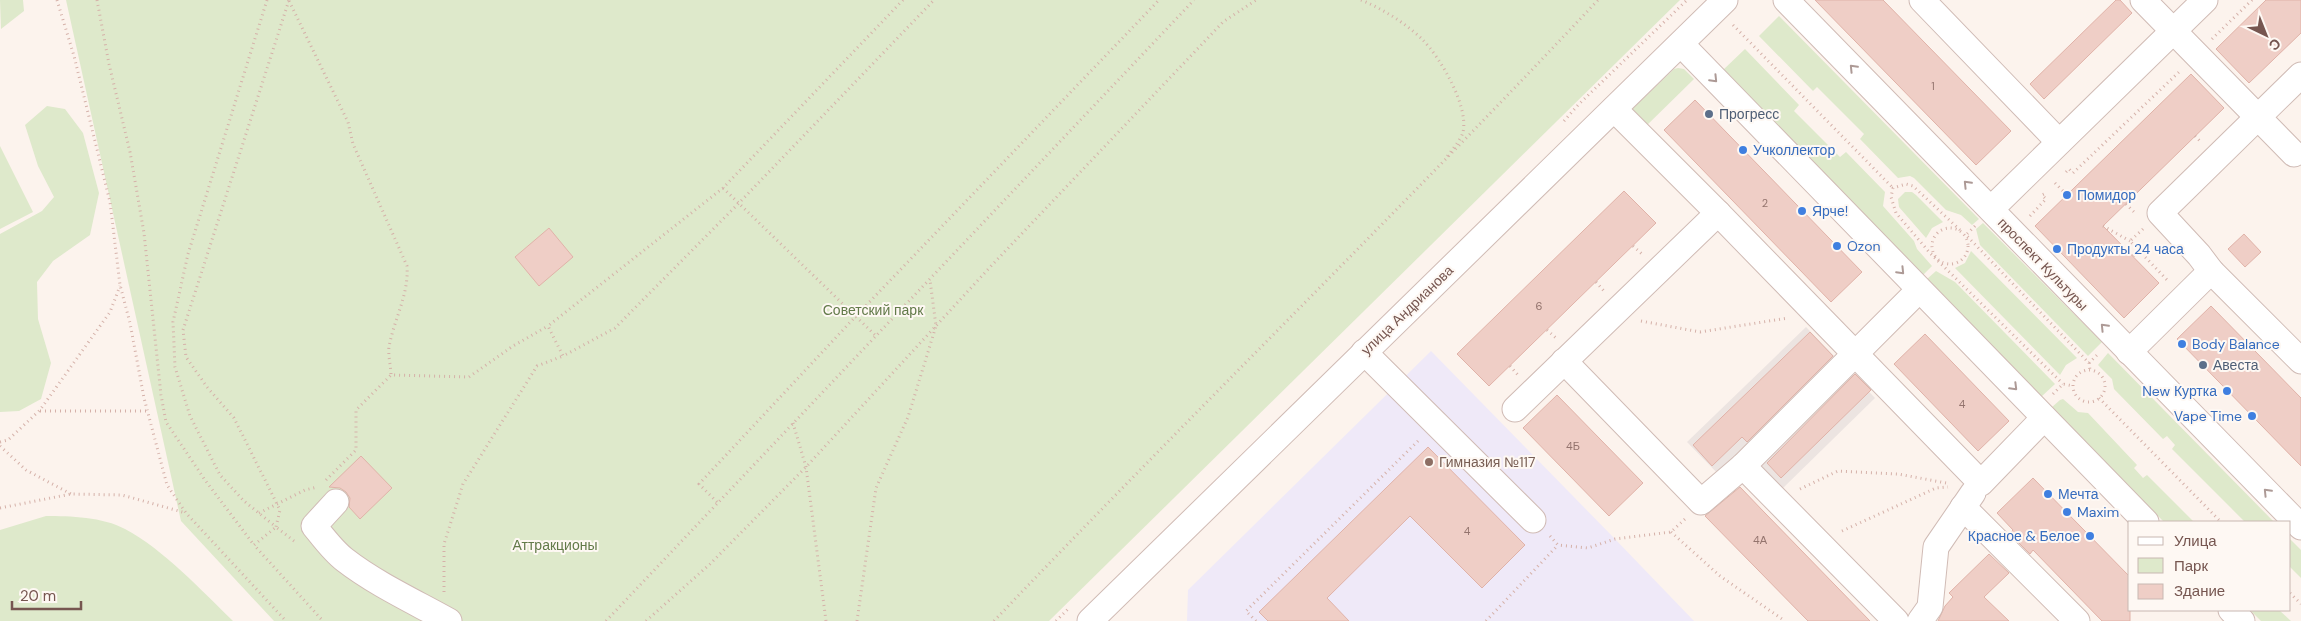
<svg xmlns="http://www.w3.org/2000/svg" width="2301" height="621" viewBox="0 0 2301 621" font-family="'DM Sans',sans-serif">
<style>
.industrial{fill:#ece4e1}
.education{fill:#efe9f8}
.green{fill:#dee9cb}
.building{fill:#efcec6;stroke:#e0b2a8}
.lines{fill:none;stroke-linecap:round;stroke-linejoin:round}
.minor-casing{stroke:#d0bbb5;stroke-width:27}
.path{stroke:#d5b1a9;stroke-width:3;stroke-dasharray:1 4;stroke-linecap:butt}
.minor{stroke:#fff;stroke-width:25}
.oneway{stroke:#ad9a96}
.service-dot{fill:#5c6f8a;stroke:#fef8f3;stroke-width:2}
.shop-dot{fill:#3f7fe0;stroke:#fef8f3;stroke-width:2}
.education-dot{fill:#8d6e63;stroke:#fef8f3;stroke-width:2}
.labels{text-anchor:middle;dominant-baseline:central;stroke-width:4;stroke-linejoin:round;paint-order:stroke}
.number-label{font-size:11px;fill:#94746e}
.service-label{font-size:14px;fill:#4e5e75;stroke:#fef8f3;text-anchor:start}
.shop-label{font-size:14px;fill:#366cbe;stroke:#fef8f3;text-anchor:start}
.street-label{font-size:14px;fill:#765650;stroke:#fef8f3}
.park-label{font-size:14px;fill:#627a49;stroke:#fef8f3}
.education-label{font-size:14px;fill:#785e54;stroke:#fef8f3;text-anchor:start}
</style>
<rect width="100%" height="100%" fill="#fcf3ed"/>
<path class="industrial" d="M1806,327L1875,398L1782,489L1722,478L1687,442Z"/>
<path class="education" d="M1431,351L1615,539L1694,621H1187L1188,590Z"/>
<g class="green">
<path d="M0,0H23L24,11L1,29Z"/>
<path d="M66,0H1680L1049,621H274L181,521Z"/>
<path d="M1779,16L1979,219L1972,225L1961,215L1946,210L1914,178L1910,176L1898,178L1860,139L1864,134L1817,87L1813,91L1759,36Z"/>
<path d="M1745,49L1799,105L1794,111L1840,157L1846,152L1885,192L1883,206L1914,241L1917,249L1932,266L1923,275L1723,70Z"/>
<path d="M1678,68L1684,69L1694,79L1642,130L1631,110L1674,69Z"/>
<path d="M47,106L65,109L83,133L99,193L90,235L53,261L37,282L38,319L51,363L41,399L19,411L0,412V234L42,211L54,197L38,166L25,125Z"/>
<path d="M0,146L33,212L0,229Z"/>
<path d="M1905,192H1912L1916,195L1943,222L1932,228L1926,238L1899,207L1898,199Z"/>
<path d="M1983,223L2102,342L2088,356L1980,245L1976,229Z"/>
<path d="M1971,251L2077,358L2066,365L2060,375L1955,268L1965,263Z"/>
<path d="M1936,271L1955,282L2055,384L2041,397L1927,279Z"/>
<path d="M2108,353L2274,522H2245L2172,449L2175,445L2167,436L2163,439L2114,389L2112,379L2098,365Z"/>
<path d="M2063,399L2078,412L2088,413L2137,465L2134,468L2143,478L2147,475L2194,522H2164L2051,408L2060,400Z"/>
<path d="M46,516C70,516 103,517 125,529C163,549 202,591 233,621H0V530Z"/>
<path d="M2290,539L2301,550V578L2290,567Z"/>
<path d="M2250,610H2279L2291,621H2261Z"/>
</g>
<g class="building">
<path d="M1815,0H1883L2011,131L1976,165Z"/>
<path d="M2116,0H2120L2132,13L2044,99L2030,84Z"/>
<path d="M2266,0H2301V33L2249,83L2216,49Z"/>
<path d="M2191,74L2224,108L2103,226L2159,283L2124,318L2035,226Z"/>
<path d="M1695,100L1862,272L1831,302L1664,130Z"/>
<path d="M1624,191L1656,223L1489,386L1457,354Z"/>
<path d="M549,228L573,257L539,286L515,257Z"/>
<path d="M2244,234L2261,252L2245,267L2228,249Z"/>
<path d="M2211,306L2301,398V466L2177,339Z"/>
<path d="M1810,332L1833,356L1747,442L1742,437L1712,466L1693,445Z"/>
<path d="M1925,334L2009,421L1978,451L1894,364Z"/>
<path d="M1855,374L1871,390L1781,478L1767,463Z"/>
<path d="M1557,395L1643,483L1609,516L1523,428Z"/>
<path d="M1428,447L1525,545L1482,588L1410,516L1327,598L1349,621H1268L1259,612Z"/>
<path d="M361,456L392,488L360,519L349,507L350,498L346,492L340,488L329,487Z"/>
<path d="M2033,478L2130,577V621H2102L2033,550L2030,554L2010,534L2013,530L1997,513Z"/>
<path d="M1740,487L1765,513L1870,621H1808L1705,516Z"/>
<path d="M1989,554L2009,573L1984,597L2009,621H1938L1945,606L1953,597L1949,593Z"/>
</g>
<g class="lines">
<defs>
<g id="minor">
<path d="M1786,0L2301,527"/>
<path d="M1922,0L2059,142"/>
<path d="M2143,0L2294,154"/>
<path d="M1681,44L2146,522"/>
<path d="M2301,75L2160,213L2199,255L2211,271L2301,361"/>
<path d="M1614,109L1718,213L1981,483L2044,418"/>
<path d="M1991,209L2205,0"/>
<path d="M1364,352L1533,520"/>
<path d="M2129,352L2211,271"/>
<path d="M1564,361L1701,502L1743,466L1919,290"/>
<path d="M1515,409L1718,213"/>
<path d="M1743,466L1896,621"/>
<path d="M336,502L314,526C323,537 333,551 345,560C376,584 415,602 449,621"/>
<path d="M1963,507L2077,621"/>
<path d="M2231,610L2242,621"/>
<path d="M1090,621L1725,0"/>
<path d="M1920,621L1930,607L1936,547L1973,493"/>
</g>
</defs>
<use href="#minor" class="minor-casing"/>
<g class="path">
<path d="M57,0L74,56L110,202L120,285L130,323L144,398L167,485L186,513L286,621"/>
<path d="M97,0L109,64L130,152L144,233L161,395L166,422L205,480L254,545"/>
<path d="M267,0L188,254L173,322L175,367L190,416L220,475L244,501L276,527L280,510L234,418L207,387L186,357L183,330L289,0"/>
<path d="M903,0L723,188L548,326L563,356L615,328L739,203L934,0"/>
<path d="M1361,0C1383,9 1405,23 1422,39C1440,57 1469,106 1463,132C1461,140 1451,151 1446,158"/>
<path d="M289,1L348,122L353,144L407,266C409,295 394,319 389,347C388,356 391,367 391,375"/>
<path d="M1733,25L1893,188"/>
<path d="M2212,39L2252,0"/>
<path d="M1564,121L1578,105L1687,0"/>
<path d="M2195,136L2200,141"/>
<path d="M2066,172L2069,169L2073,173L2179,72"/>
<path d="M2055,183L2067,195"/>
<path d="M723,188L876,336"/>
<path d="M2126,204L2136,214"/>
<path d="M2030,216L2046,199L2042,195L2044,194"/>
<path d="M1975,226L1966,235L2089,363L2090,370"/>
<path d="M2103,226L2130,241"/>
<circle cx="1950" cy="246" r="18"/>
<path d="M2143,229L2130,241L2169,282"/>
<path d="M1960,230L1913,186L1906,184L1893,188L1891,197L1896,213L1930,253L2063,384"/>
<path d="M1633,246L1642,254"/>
<path d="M2133,256L2138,250"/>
<path d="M1596,282L1604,291"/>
<path d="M1641,321L1700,332L1788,318"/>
<path d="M1547,330L1556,338"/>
<path d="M2089,363L2099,353"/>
<path d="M1510,366L1518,375"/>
<circle cx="2089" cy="386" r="16"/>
<path d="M2053,394L2063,384L2073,386"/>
<path d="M2099,398L2221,522"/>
<path d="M40,411H147"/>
<path d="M793,423L806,467L826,621"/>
<path d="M0,442L8,440L40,410L110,312L120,286"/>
<path d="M0,446L26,470L71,494"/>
<path d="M326,480L356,450V410L391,375L469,377L513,346L548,326"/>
<path d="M1800,489L1838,471L1898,474L1946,483"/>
<path d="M717,502L699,484L856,316L1159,0"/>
<path d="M0,508L71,494L122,495L186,513"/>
<path d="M259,513L305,490L317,487"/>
<path d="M1842,531L1936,488L1948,487"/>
<path d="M1671,532L1720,576L1785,621"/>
<path d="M1550,536L1558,545L1588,548L1615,539L1671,532L1685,519"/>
<path d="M294,541L276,527L254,545L323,621"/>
<path d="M444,592V544L463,484L537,366L563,356"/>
<path d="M2290,593L2301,604"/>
<path d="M606,621L1194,0"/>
<path d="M646,621L710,564L806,467L992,265L1223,22L1256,0"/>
<path d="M857,621L876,488L908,417L936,326L930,280"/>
<path d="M994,621C1193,412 1400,211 1598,0"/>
<path d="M1056,621L1068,609"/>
<path d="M1256,621L1246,611L1420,439"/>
<path d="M1486,621L1558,545"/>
</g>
<use href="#minor" class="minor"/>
</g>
<defs><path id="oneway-chevron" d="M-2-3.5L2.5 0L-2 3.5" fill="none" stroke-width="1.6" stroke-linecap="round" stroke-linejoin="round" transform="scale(1.25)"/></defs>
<g class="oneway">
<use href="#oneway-chevron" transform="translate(1853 68) rotate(-134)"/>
<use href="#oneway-chevron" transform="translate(1714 79) rotate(46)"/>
<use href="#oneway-chevron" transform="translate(1967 184) rotate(-134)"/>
<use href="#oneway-chevron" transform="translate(1901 271) rotate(46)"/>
<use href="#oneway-chevron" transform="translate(2104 327) rotate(-134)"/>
<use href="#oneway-chevron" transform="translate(2014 387) rotate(45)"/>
<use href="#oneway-chevron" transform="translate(2267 492) rotate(-134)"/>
</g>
<g class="service-dot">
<circle cx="1709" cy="114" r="5"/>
<circle cx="2203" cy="365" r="5"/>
</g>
<g class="shop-dot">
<circle cx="1743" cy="150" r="5"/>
<circle cx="2067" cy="195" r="5"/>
<circle cx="1802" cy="211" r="5"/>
<circle cx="1837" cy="246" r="5"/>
<circle cx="2057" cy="249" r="5"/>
<circle cx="2182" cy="344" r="5"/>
<circle cx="2227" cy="391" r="5"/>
<circle cx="2252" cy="416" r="5"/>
<circle cx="2048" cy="494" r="5"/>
<circle cx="2067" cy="512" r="5"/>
<circle cx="2090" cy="536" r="5"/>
</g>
<circle class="education-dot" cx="1429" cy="462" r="5"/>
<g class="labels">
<g class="number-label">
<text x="1933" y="86">1</text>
<text x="1765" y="203">2</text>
<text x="1539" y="306">6</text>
<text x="1962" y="404">4</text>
<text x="1573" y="446">4Б</text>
<text x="1467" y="531">4</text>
<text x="1760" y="540">4А</text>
</g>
<g class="service-label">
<text x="1719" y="114">Прогресс</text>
<text x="2213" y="365">Авеста</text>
</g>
<g class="shop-label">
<text x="1753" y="150">Учколлектор</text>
<text x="2077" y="195">Помидор</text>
<text x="1812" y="211">Ярче!</text>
<text x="1847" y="246">Ozon</text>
<text x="2067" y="249">Продукты 24 часа</text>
<text x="2192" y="344">Body Balance</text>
<text x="2217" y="391" text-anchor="end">New Куртка</text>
<text x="2242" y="416" text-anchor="end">Vape Time</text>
<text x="2058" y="494">Мечта</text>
<text x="2077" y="512">Maxim</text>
<text x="2080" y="536" text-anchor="end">Красное &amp; Белое</text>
</g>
<g class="street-label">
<text transform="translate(2043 264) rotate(46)">проспект Культуры</text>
<text transform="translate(1407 310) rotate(-44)">улица Андрианова</text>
</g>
<g class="park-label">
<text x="873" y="310">Советский парк</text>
<text x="555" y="545">Аттракционы</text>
</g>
<g class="education-label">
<text x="1439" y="462">Гимназия №117</text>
</g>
</g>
<rect x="2128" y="521" width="162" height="90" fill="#fef8f3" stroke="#c8b7b2"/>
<rect x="2138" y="537" width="25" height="8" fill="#ffffff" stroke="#c8b7b2"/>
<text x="2174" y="546" font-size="15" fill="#765650">Улица</text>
<rect x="2138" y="558" width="25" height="15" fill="#dee9cb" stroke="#c8b7b2"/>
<text x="2174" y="571" font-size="15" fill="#765650">Парк</text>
<rect x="2138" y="584" width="25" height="15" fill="#efcec6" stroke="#c8b7b2"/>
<text x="2174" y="596" font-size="15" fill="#765650">Здание</text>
<g transform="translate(2266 35) rotate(137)" stroke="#fef8f3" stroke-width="4" paint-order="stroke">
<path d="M0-4L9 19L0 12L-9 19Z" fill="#765650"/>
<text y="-8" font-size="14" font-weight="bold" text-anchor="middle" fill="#765650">С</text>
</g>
<path d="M12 601v8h69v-8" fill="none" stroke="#765650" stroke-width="2.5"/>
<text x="20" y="601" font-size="15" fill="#765650" stroke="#fef8f3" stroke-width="4" paint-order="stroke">20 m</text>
</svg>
